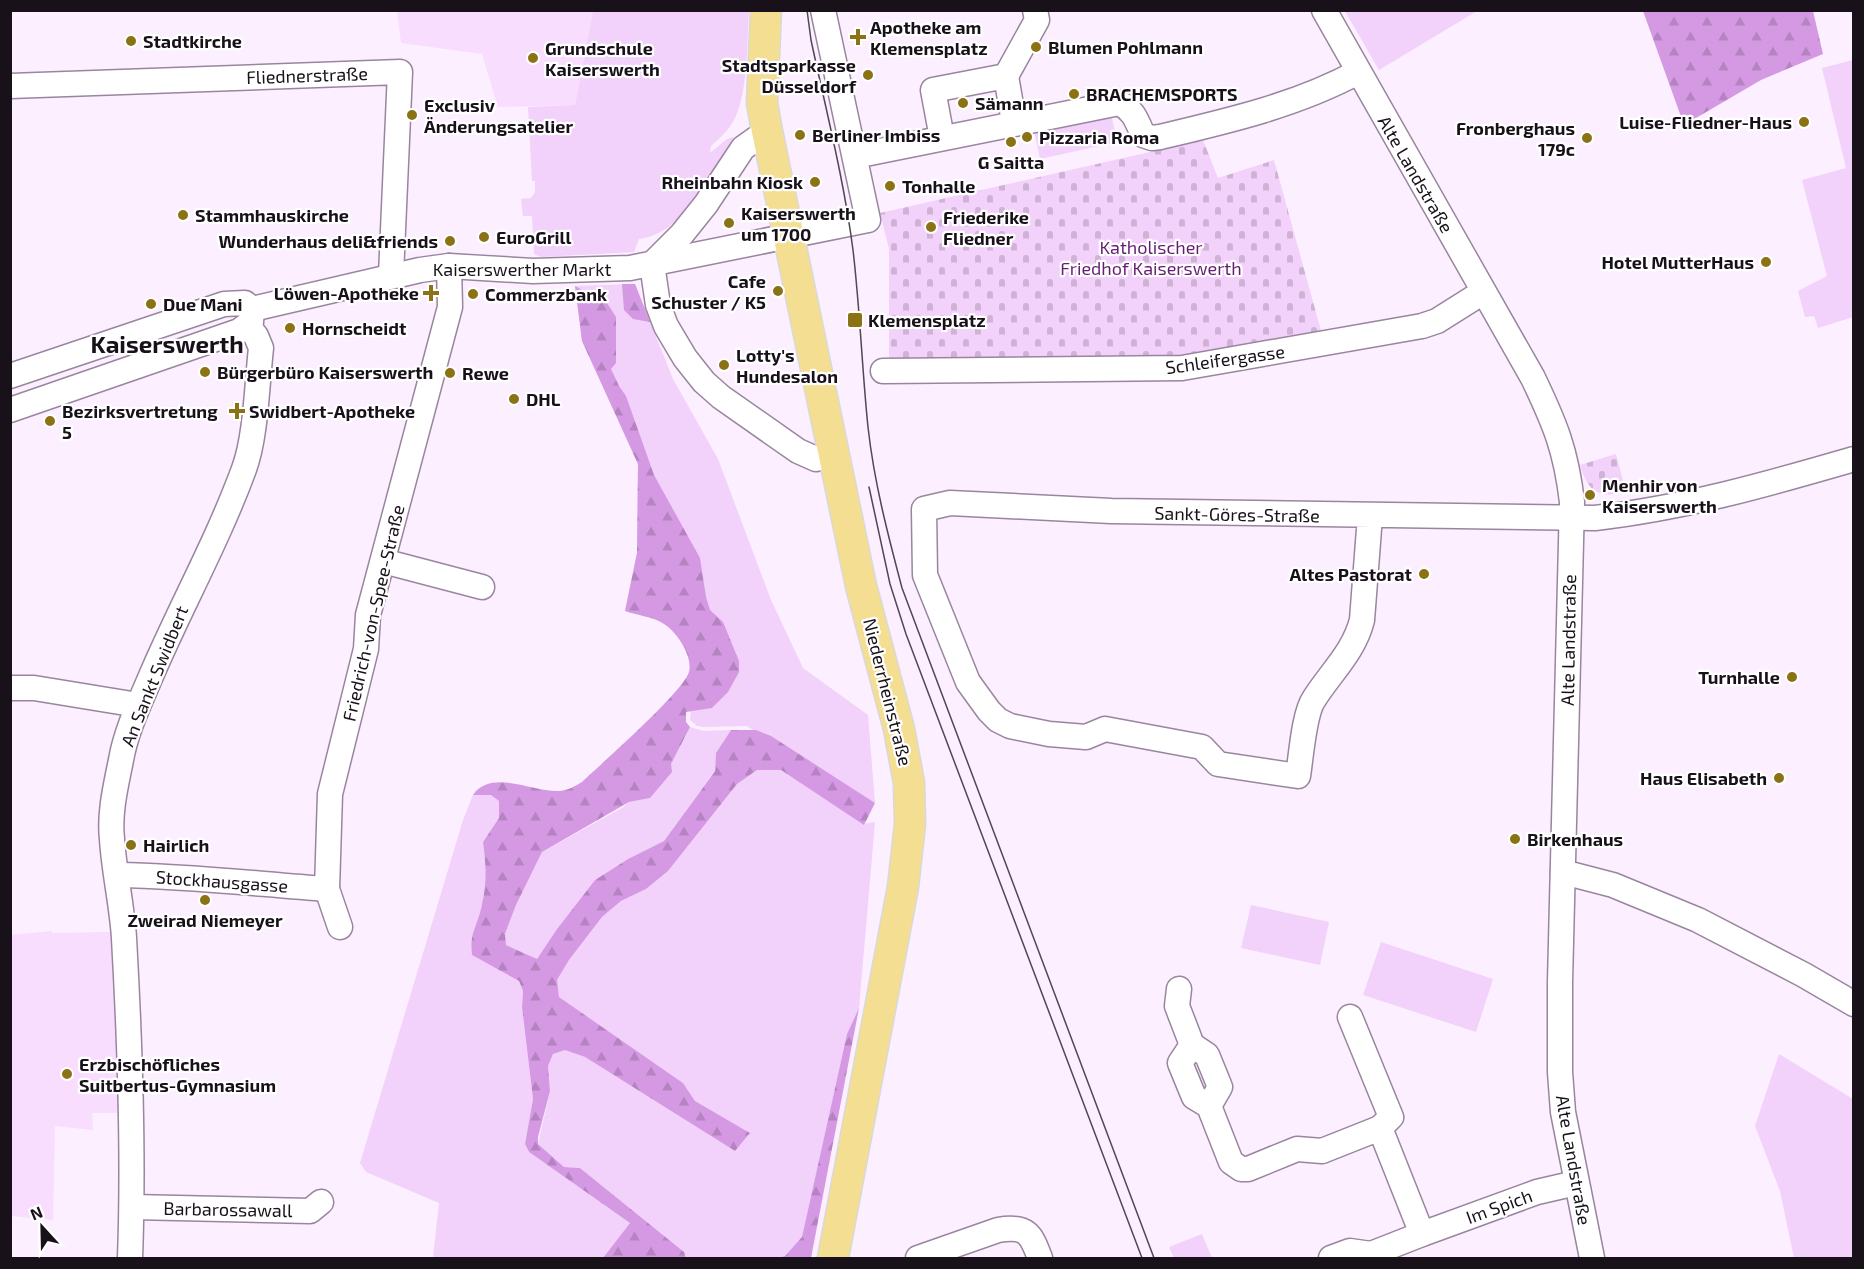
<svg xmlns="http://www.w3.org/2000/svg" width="1864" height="1269" viewBox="0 0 1864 1269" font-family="'Exo 2',sans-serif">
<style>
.built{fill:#f8ddfe}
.green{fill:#f2d1fa}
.forest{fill:url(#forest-firs)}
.cemetery{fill:url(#cemetery-stones)}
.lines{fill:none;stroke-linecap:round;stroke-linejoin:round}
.minor-casing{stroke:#99869e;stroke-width:27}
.major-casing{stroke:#dad9da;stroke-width:33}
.minor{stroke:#fff;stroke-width:24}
.major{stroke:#f4de91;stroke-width:30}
.tram{stroke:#504852;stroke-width:1.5}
.poi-dot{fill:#8a7215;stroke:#fff;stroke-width:2}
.labels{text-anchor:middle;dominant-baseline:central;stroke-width:4.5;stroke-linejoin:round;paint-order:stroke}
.poi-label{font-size:18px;font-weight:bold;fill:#18111a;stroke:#fff;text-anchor:start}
.street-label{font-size:18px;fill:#18111a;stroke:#fff}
.park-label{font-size:18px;fill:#651e74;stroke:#fff}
.district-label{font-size:24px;font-weight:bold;fill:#18111a;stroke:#fff}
</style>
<defs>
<pattern id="forest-firs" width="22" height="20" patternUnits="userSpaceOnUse" patternTransform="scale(1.5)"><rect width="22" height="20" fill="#d499e2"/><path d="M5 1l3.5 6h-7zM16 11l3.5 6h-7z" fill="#b583c1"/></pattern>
<pattern id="cemetery-stones" width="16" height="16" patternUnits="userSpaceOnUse" patternTransform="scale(1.5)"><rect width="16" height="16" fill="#f2d1fa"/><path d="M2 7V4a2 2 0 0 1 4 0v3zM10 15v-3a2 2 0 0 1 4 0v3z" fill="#cfb2d6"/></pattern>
</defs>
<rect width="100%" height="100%" fill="#fcefff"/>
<g class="built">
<path d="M397,11H593L575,105L498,107L482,54L401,43Z"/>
<path d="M52,931V933L108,932L118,934L121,1113H92L93,1130L55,1126L53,1220L11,1216L10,935Z"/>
</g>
<g class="green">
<path d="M593,11H749C747,41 748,91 735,118C730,129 720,138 711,146L710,153L727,139L734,137C714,172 684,234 639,239L634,252L541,257L534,254L532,216H523L521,199L531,198L535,192V181H532L528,107L575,105Z"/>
<path d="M1345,11H1477L1379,70Z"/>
<path d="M1853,60V317L1818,328L1814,316L1805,317L1798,291L1827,276L1802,180L1846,168L1822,68Z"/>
<path d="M1111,113L1117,142L1040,159L1034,130Z"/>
<path d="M635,284L673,379L718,459L771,600L803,668L868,715L875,803L834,786L747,726L704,727L697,726L690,720L691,711L712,708L729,690L684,624L625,611L637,553L638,464L582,341L575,286Z"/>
<path d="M690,727L704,731L731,730L716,753L715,770L664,841L628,859L595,880L557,929L537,959L506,945L505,934L516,905L542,852L622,808L629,802L650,798L671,764Z"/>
<path d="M757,770H781L864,824L875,822L859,1008L847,1034L802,1238L785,1256L778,1258H686L684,1252L580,1168L564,1167L538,1144L550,1091L548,1066L553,1054L565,1050L585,1057L735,1151L750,1133L695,1101L683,1083L559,997L557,980L569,960L602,917L621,901L646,889L668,871L737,784Z"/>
<path d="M473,795H491L499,801V818L483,842C486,864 487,883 482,905C478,926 469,932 472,955L519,981L523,991L522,1007L533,1099L525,1144L529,1152L630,1223L603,1258H433L439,1203L366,1172L360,1163L463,820Z"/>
<path d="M1251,905L1329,922L1320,965L1241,948Z"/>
<path d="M1381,942L1493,979L1476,1032L1363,995Z"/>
<path d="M1779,1054L1853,1099V1258H1794L1780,1191L1755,1126Z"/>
<path d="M1202,1234L1212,1258H1174L1169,1247Z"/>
</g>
<g class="forest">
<path d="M1643,11H1813L1823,54L1761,80L1684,125Z"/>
<path d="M622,284H635L650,322L633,319L624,310Z"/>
<path d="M575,286L607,303L616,317V363L611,369L619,386L626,396L654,475L700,558L706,597L710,610L723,622L739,661V672L728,692L712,708L686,712V722L690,727L671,764L672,772L650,798L629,802L542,852L516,905L505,934L506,945L537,959L557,929L595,880L628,859L664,841L715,771L716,753L731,730H756L771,736L875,803L864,825L781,770H757L737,784L668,871L646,889L621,901L602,917L569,960L557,980L559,997L683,1083L695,1101L750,1133L735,1151L585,1057L565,1050L553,1054L548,1066L550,1091L538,1137V1144L564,1167L580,1168L684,1252L686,1258H603L630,1223L529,1152L525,1144L533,1099L522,1007L523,991L519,981L472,955C469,932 478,926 482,904C487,883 486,864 483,842L499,818V801L491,795H473C492,768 533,793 560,791C569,790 575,786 582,782C602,763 683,692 689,672C693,656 677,632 664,624C654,617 636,615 625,611L637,553L638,464L582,341Z"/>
<path d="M859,1008L811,1258H778L785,1256L802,1237L847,1034Z"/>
</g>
<g class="cemetery">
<path d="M1203,140L1218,178L1274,160L1323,338L1138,362L889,364V249L880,213Z"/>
<path d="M1616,454L1626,492C1599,499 1588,492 1580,465Z"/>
</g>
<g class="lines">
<defs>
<g id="minor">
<path d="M1324,10L1533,378C1555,424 1566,450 1572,502L1560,982V1072L1563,1112L1592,1258"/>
<path d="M1006,76L1037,20L1035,10"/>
<path d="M10,86L400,72L391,275"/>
<path d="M942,138L933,90L1006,76L1014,122"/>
<path d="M855,156L1119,103C1133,109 1137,121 1143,135L1152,138L1160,137C1228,121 1297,105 1358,72"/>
<path d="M652,264L658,305L666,326L685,358L704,382L721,397L798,451L816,459L834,454"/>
<path d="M652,264L682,234L706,204L743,148L767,131"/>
<path d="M252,309L420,270L449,266L533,271L630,268L868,220L823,10"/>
<path d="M883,371L1182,368L1422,326L1437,321L1483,292"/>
<path d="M10,376L224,304L245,303L252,309L251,322L239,331L10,410"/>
<path d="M1370,516L1362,620C1354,652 1331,672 1314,699C1304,713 1301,757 1298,776L1218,764L1202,747L1105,729L1086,737L1049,734L1010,726L998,720L989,711L968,682L925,575L924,509L950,503L1111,511L1595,518C1684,508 1768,484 1854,459"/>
<path d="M383,561L482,587"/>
<path d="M10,688H34L138,705"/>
<path d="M1563,872L1613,885L1698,920L1804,975L1854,1004"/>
<path d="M118,875C188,876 257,884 327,889"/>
<path d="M340,927L327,889L330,794L366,649L368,615L450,307L449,266"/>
<path d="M1179,989L1177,1006L1192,1045"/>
<path d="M1350,1017L1391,1117L1380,1128L1422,1234"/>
<path d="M1209,1106L1194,1097L1180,1063L1192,1045L1207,1055L1220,1087L1209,1106L1231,1162L1241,1169H1248L1297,1149L1322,1151L1380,1128"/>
<path d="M132,1207L310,1211L321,1202"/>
<path d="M130,1258C134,1152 130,1044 124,938C122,905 114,872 112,839C109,813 116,785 121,760C126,731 140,702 151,676C181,606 218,540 244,469C256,437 257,383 261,348L256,336L248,326"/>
<path d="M918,1258L998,1230C1027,1225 1031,1234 1040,1258"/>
<path d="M1331,1258L1350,1251L1371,1254L1422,1234L1537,1192L1576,1183"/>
</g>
<path id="major" d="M766,10L762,103L767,131L861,586L899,729L909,783L910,824L903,887L833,1258"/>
</defs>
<use href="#minor" class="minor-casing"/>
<use href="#major" class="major-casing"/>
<use href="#minor" class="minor"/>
<use href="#major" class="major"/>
<g class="tram">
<path d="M807,10L811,40C826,110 844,180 853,250C860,309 862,369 868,427C874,482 888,535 902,588L1154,1258"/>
<path d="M869,487L890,584L906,634L1142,1258"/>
</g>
</g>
<g class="poi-dot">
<path d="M855 28h6v6h6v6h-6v6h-6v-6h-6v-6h6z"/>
<circle cx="131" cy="41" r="6"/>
<circle cx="1036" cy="47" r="6"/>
<circle cx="533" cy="58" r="6"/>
<circle cx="868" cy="75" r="6"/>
<circle cx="1074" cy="94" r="6"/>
<circle cx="963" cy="103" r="6"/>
<circle cx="412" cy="115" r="6"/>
<circle cx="1804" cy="122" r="6"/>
<circle cx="800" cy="135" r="6"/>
<circle cx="1027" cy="137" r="6"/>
<circle cx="1587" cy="138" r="6"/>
<circle cx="1011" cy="142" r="6"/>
<circle cx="815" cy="182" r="6"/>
<circle cx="890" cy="186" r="6"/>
<circle cx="183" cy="215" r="6"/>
<circle cx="729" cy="223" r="6"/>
<circle cx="931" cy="227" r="6"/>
<circle cx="484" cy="237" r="6"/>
<circle cx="450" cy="241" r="6"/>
<circle cx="1766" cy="262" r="6"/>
<circle cx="778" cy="291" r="6"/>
<path d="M428 284h6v6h6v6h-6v6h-6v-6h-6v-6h6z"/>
<circle cx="473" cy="294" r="6"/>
<circle cx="151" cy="304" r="6"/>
<rect x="847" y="312" width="16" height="16" rx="3"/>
<circle cx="290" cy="328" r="6"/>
<circle cx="724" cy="365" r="6"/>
<circle cx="205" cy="372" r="6"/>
<circle cx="450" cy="373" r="6"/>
<circle cx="514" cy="399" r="6"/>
<path d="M234 402h6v6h6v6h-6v6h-6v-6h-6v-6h6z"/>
<circle cx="50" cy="421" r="6"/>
<circle cx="1590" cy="495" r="6"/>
<circle cx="1424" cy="574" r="6"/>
<circle cx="1792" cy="677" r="6"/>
<circle cx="1779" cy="778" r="6"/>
<circle cx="1515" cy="839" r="6"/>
<circle cx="131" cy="845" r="6"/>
<circle cx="205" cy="900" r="6"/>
<circle cx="67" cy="1074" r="6"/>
</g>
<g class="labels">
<g class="poi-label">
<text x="870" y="27">Apotheke am<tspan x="870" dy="21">Klemensplatz</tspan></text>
<text x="143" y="41">Stadtkirche</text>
<text x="1048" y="47">Blumen Pohlmann</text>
<text x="545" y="48">Grundschule<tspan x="545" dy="21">Kaiserswerth</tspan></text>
<text x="856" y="65" text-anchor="end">Stadtsparkasse<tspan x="856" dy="21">Düsseldorf</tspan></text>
<text x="1086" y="94">BRACHEMSPORTS</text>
<text x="975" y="103">Sämann</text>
<text x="424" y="105">Exclusiv<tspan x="424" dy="21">Änderungsatelier</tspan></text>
<text x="1792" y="122" text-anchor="end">Luise-Fliedner-Haus</text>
<text x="1575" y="128" text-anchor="end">Fronberghaus<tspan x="1575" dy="21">179c</tspan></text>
<text x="812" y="135">Berliner Imbiss</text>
<text x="1039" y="137">Pizzaria Roma</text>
<text x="1011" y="162" text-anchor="middle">G Saitta</text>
<text x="803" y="182" text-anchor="end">Rheinbahn Kiosk</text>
<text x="902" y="186">Tonhalle</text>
<text x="741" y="213">Kaiserswerth<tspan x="741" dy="21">um 1700</tspan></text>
<text x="195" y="215">Stammhauskirche</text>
<text x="943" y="217">Friederike<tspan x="943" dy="21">Fliedner</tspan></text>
<text x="496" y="237">EuroGrill</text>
<text x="438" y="241" text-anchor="end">Wunderhaus deli&amp;friends</text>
<text x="1754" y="262" text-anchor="end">Hotel MutterHaus</text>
<text x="766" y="281" text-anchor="end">Cafe<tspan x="766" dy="21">Schuster / K5</tspan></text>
<text x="419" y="293" text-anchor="end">Löwen-Apotheke</text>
<text x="485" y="294">Commerzbank</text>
<text x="163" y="304">Due Mani</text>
<text x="868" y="320">Klemensplatz</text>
<text x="302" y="328">Hornscheidt</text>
<text x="736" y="355">Lotty's<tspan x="736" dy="21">Hundesalon</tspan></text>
<text x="217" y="372">Bürgerbüro Kaiserswerth</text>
<text x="462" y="373">Rewe</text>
<text x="526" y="399">DHL</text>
<text x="62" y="411">Bezirksvertretung<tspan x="62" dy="21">5</tspan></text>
<text x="249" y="411">Swidbert-Apotheke</text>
<text x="1602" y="485">Menhir von<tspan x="1602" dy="21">Kaiserswerth</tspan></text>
<text x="1412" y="574" text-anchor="end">Altes Pastorat</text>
<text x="1780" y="677" text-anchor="end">Turnhalle</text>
<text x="1767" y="778" text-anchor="end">Haus Elisabeth</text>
<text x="1527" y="839">Birkenhaus</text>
<text x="143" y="845">Hairlich</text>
<text x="205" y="920" text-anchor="middle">Zweirad Niemeyer</text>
<text x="79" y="1064">Erzbischöfliches<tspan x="79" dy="21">Suitbertus-Gymnasium</tspan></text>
</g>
<g class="street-label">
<text transform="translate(307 75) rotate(-2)">Fliednerstraße</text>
<text transform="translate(1416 174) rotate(60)">Alte Landstraße</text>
<text x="522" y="269">Kaiserswerther Markt</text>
<text transform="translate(1225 359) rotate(-8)">Schleifergasse</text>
<text transform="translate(1237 514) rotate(1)">Sankt-Göres-Straße</text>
<text transform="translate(373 613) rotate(-77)">Friedrich-von-Spee-Straße</text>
<text transform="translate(1568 640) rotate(-89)">Alte Landstraße</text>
<text transform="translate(154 676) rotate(-68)">An Sankt Swidbert</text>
<text transform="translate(888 692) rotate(76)">Niederrheinstraße</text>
<text transform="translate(222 881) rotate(4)">Stockhausgasse</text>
<text transform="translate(1574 1160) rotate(80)">Alte Landstraße</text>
<text transform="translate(1499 1206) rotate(-20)">Im Spich</text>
<text transform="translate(228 1209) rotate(1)">Barbarossawall</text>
</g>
<g class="park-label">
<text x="1151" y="247">Katholischer<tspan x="1151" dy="21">Friedhof Kaiserswerth</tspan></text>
</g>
<g class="district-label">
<text x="167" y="343">Kaiserswerth</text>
</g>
</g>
<rect width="1864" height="1269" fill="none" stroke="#18111a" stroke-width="24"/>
<g transform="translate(42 1227) rotate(338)" stroke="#ffffff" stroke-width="4.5" paint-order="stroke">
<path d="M0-4.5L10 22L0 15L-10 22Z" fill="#18111a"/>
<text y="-9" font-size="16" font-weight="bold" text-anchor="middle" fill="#18111a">N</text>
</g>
</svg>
